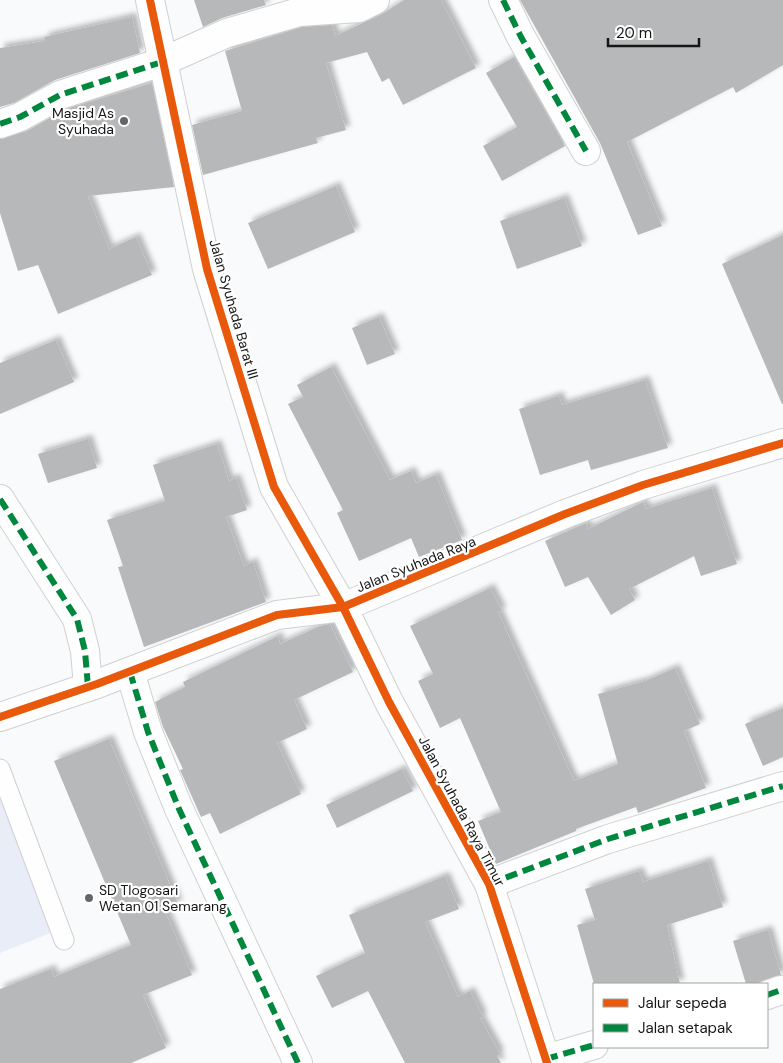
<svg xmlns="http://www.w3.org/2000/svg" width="783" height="1063" viewBox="0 0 783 1063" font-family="'DM Sans',sans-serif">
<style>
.green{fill:#e8edf8}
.building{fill:#b7b8b9;filter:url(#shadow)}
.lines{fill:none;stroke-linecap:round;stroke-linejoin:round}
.service-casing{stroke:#cfd0d1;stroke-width:21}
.minor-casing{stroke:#cfd0d1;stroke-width:30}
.tertiary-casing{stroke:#cfd0d1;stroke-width:30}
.service{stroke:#fefefe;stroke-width:19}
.minor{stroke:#fefefe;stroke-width:28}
.tertiary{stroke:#fefefe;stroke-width:28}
.quiet{stroke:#00873e;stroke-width:6;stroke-dasharray:12 6;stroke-linecap:butt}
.cycleway-casing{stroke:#fff;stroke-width:11}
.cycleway{stroke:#e8590c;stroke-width:8}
.poi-dot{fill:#656667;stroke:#fff;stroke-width:2}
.labels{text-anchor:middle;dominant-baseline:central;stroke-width:4.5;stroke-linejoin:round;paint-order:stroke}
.poi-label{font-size:14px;fill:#161617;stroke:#fff;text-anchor:end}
.street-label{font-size:14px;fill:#161617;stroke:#fff}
</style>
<defs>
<filter id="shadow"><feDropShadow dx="4.5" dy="-4.5" stdDeviation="2.5" flood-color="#0004"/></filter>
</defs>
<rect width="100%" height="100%" fill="#f9fafb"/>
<path class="green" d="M4,798L58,930L0,953V800Z"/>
<g class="building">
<path d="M194,0H264L266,5L222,18L203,27Z"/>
<path d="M404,0H441L476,68L403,105L389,78L382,82L367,52L326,63L346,130L316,138L318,143L203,175L192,125L242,111L225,51L302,27L332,25L335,36L382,14Z"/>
<path d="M520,0H783V65L736,93L733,87L627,142L662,226L638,235L600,143Z"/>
<path d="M132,17L140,53L55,80L14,103L0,107V48L45,41L44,37Z"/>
<path d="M514,57L565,146L502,181L483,146L517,127L486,73Z"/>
<path d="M152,83L174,187L88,196L109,249L136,237L152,275L58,314L38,265L18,271L0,213V139L27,131L66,109Z"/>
<path d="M336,186L355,232L268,269L248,223Z"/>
<path d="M564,198L582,246L517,269L500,221Z"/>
<path d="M783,235V404H782L722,264Z"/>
<path d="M379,317L395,354L367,365L352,328Z"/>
<path d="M56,340L74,382L0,414V363Z"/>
<path d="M331,367L390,480L411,471L416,483L436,475L462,540L419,557L411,538L359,561L337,513L343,510L288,404L303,397L297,385Z"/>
<path d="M645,380L668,448L591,470L588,460L540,475L519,409L559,396L562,405Z"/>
<path d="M88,439L97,468L48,483L38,454Z"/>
<path d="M217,444L229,481L236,478L247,510L226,517L244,566L253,562L266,602L144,647L118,567L123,566L107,520L165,501L153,465Z"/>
<path d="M712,488L737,564L701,576L694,556L629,589L635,600L611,615L588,577L565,587L545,541L586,523L588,529L643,502L646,509Z"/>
<path d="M490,588L502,611L498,612L574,781L618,764L598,694L645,681L675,668L700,724L684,731L706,788L638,813L636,807L576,829V831L496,864L478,821L501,812L460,718L440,728L418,681L433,674L410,626Z"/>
<path d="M330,624L353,672L294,700L307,729L277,743L301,794L220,834L210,813L201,817L180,770L183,769L163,727L155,702L185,687L183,682L278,636L280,644L320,626Z"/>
<path d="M783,708V757L763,766L745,724Z"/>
<path d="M109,739L178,904L164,909L192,975L143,995L166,1048L131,1063H0V989L51,969L54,977L131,945L54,761Z"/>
<path d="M402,769L413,791L337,828L326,805Z"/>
<path d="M708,861L723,907L667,925L680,984H594L577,925L595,920L585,889L639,871L643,882Z"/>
<path d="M445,876L459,909L425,922L458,997L470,991L483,1017L480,1018L500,1054L497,1056L501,1063H405L368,991L332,1008L316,976L365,953L349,915Z"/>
<path d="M768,930L781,975L756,984H746L733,941Z"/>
</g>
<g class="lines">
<defs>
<path id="service" d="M0,769L64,940"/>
<g id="minor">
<path d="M150,0L207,269L274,487L343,607L389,702L489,884L547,1063"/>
<path d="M503,0L521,37L586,151"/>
<path d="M0,124L20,117L60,95L162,62L227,33L299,12L359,8L375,0"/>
<path d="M0,499L77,619L85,651L88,687"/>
<path d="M130,672L148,732L179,809L298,1063"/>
<path d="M489,884L608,839L783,786"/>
<path d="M767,995L781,990"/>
<path d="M546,1059L594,1045"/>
</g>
<path id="tertiary" d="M0,717L97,684L277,615L343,607L565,514L643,485L783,443"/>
</defs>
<use href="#service" class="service-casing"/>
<use href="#minor" class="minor-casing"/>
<use href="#tertiary" class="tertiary-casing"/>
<use href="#service" class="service"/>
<use href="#minor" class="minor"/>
<use href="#tertiary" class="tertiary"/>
<g class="quiet">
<path d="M503,0L521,37L586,151"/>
<path d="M0,124L20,117L60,95L162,62"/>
<path d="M0,499L77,619L85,651L88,687"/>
<path d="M130,672L148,732L179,809L298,1063"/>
<path d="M489,884L608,839L783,786"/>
<path d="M767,995L781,990"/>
<path d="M546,1059L594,1045"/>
</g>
<defs>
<g id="cycleway">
<path d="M150,0L207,269L274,487L343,607L389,702L489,884L547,1063"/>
<path d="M0,717L97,684L277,615L343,607L565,514L643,485L783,443"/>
</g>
</defs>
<use href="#cycleway" class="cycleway-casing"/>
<use href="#cycleway" class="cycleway"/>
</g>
<g class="poi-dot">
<circle cx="124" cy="121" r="5"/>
<circle cx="89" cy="898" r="5"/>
</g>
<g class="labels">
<g class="poi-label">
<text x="114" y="113">Masjid As<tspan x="114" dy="16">Syuhada</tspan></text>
<text x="99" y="890" text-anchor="start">SD Tlogosari<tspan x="99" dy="16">Wetan 01 Semarang</tspan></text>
</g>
<g class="street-label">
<text transform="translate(234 309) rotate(74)">Jalan Syuhada Barat III</text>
<text transform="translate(416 564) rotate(-22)">Jalan Syuhada Raya</text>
<text transform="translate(462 811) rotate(62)">Jalan Syuhada Raya Timur</text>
</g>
</g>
<rect x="593" y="983" width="175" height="65" fill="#ffffff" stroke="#a2a2a2"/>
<rect x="603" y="999" width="25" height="8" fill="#e8590c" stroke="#a2a2a2"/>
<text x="638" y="1008" font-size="15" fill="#161617">Jalur sepeda</text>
<rect x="603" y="1024" width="25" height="8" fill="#00873e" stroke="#a2a2a2"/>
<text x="638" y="1033" font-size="15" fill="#161617">Jalan setapak</text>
<path d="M608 38v8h91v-8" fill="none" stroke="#161617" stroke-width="2.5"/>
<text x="616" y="38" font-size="15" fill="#161617" stroke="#ffffff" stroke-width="4" paint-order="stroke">20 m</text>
</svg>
